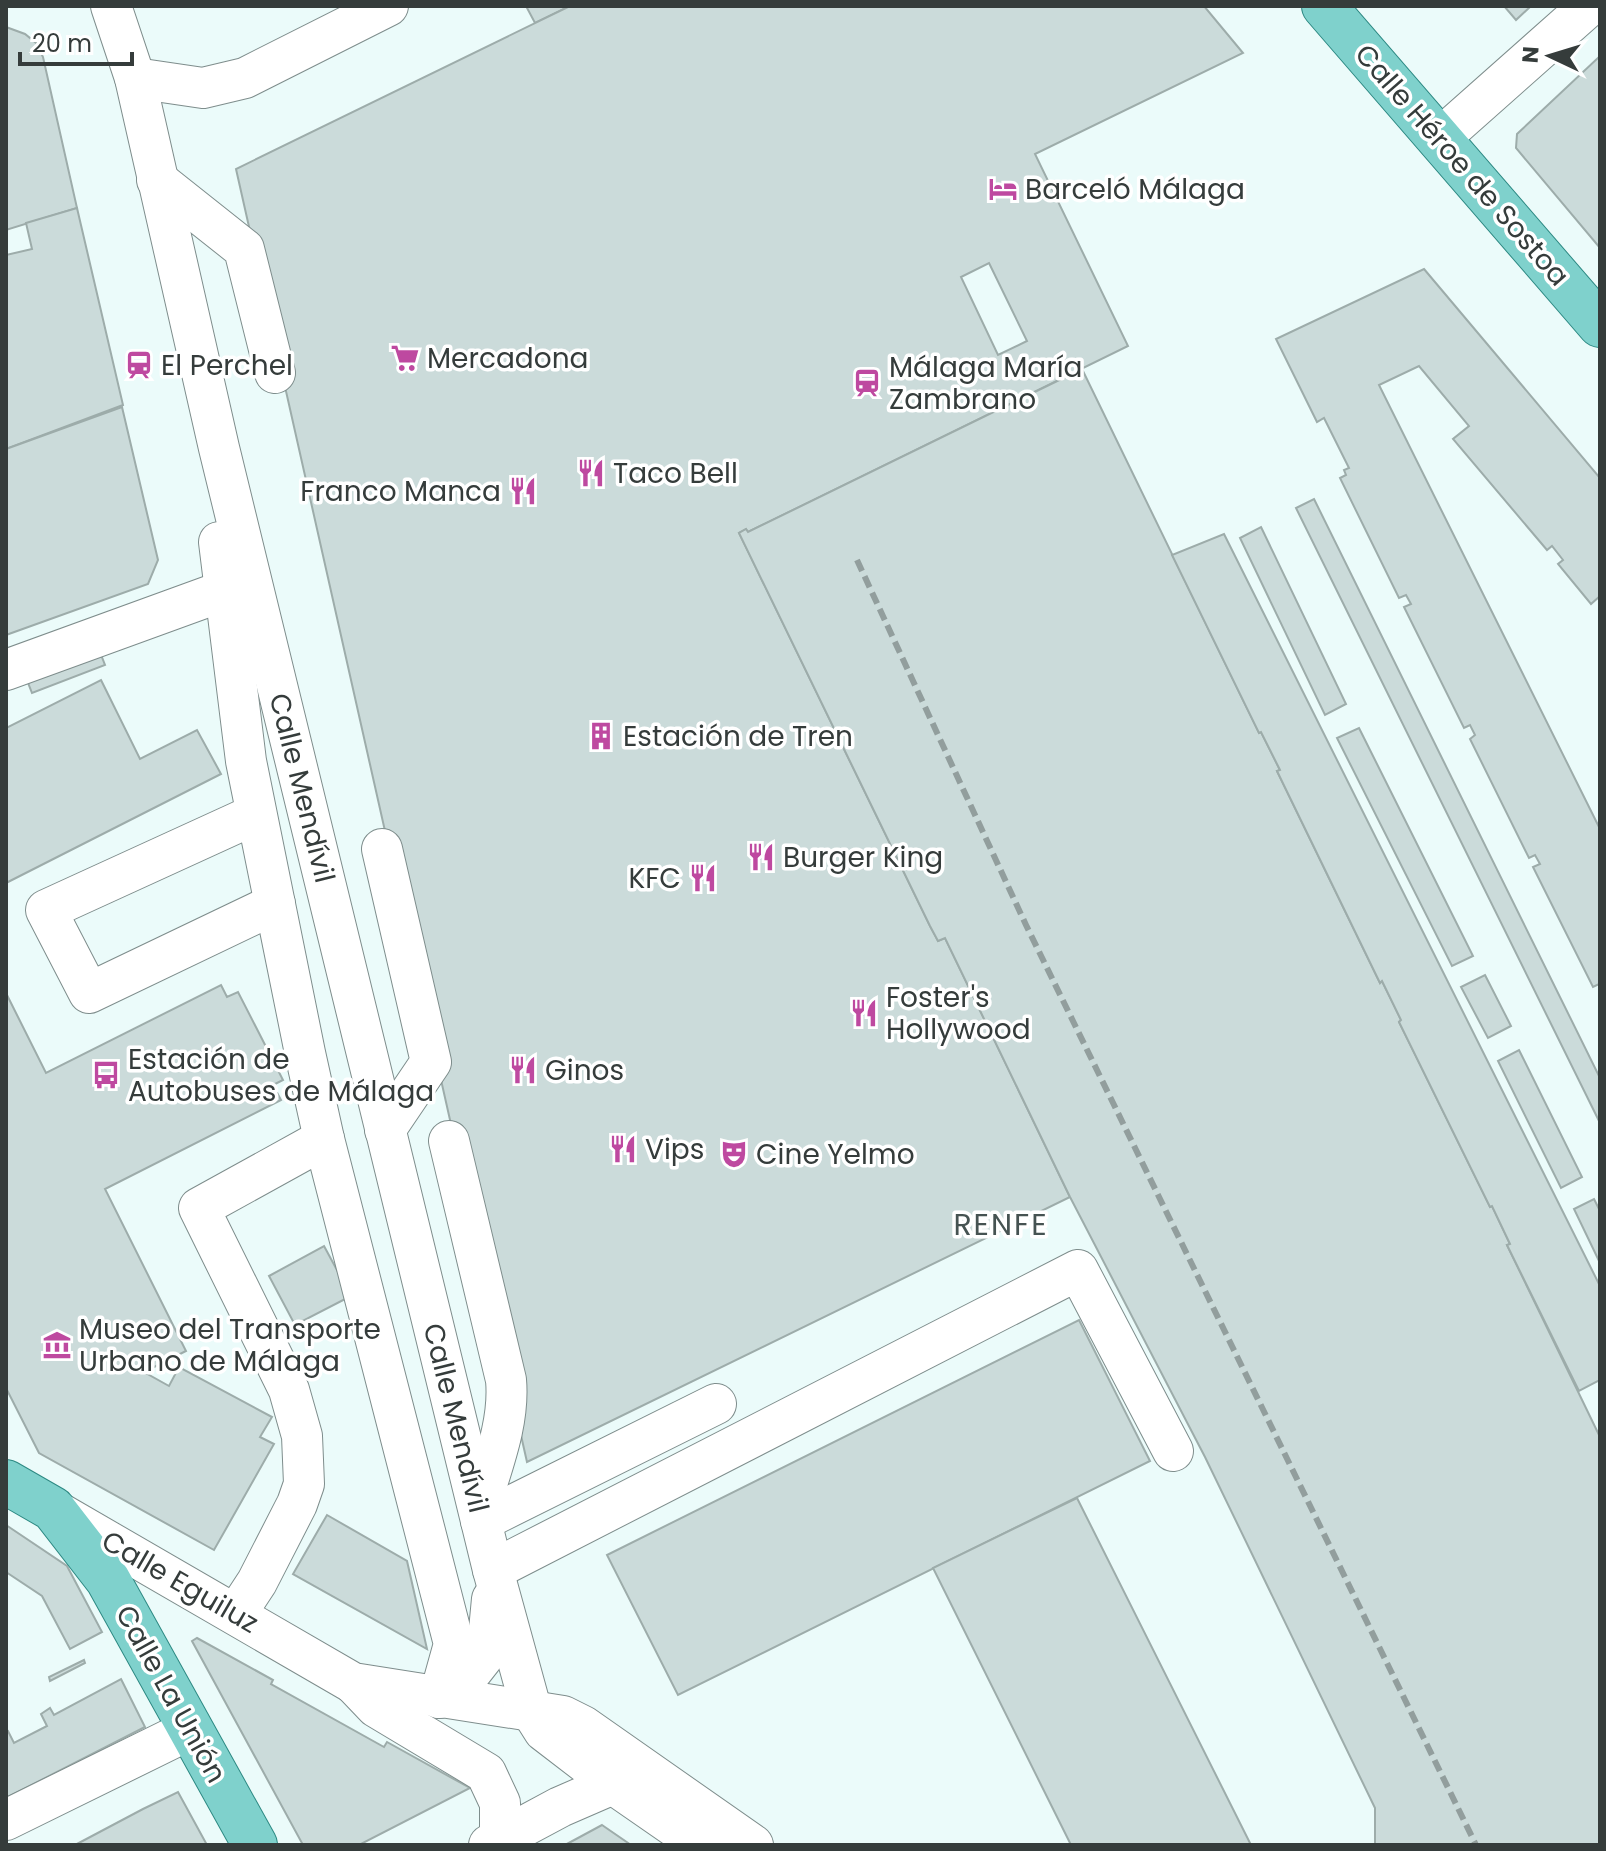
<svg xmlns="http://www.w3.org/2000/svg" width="1606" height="1851" viewBox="0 0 1606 1851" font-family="Poppins,sans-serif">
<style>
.building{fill:#cbdbda;stroke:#9dacaa;stroke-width:2;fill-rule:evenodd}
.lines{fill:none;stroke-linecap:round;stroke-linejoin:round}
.minor-casing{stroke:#7e8d8c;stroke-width:42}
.major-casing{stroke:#2d8983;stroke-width:46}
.minor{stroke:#fff;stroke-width:40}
.major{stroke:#7fd1cc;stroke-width:44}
.rail{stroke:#929e9d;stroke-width:6;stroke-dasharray:12 6;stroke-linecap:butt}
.labels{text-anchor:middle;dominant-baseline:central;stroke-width:7;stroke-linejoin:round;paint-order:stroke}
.street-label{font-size:28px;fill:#353c3b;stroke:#fff}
.poi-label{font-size:28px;fill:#353c3b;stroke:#fff;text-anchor:start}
.neighbourhood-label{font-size:30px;letter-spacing:2px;fill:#465352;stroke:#fff}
</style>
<rect width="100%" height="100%" fill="#ebfbfa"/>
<g class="building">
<path d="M526,6H570L535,23Z"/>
<path d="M570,6H1204L1243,53L1035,154L1128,346L748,532L746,529L739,533L930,926L938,941L945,938L1070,1197L527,1462L236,169ZM989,263L1027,341L998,355L961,277Z"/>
<path d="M1504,6H1531L1516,20Z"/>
<path d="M6,27L25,34L36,43L43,57L77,208L6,230Z"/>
<path d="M1600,56V248L1516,148L1517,134Z"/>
<path d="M77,208L123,405L6,449V255L32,249L26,223Z"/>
<path d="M1424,269L1600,478V596L1591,604L1558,564L1563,560L1552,546L1547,550L1453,439L1469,426L1419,366L1379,385L1600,829V986L1599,984L1593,987L1533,867L1540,864L1535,855L1529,858L1470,739L1475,735L1470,725L1464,728L1404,607L1411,604L1406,595L1399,598L1340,478L1346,475L1344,470L1349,468L1324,418L1317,422L1276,339Z"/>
<path d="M1082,369L1259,733L1261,732L1280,770L1277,771L1380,983L1382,981L1401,1020L1399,1022L1490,1207L1492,1206L1510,1244L1507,1245L1600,1437V1845H1375V1808L1205,1457L1070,1197L945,938L938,941L930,926L739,533L746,529L748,532Z"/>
<path d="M122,407L158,560L148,584L6,635V449Z"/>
<path d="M1314,499L1600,1078V1123L1296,508Z"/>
<path d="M1261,527L1346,704L1325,715L1240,538Z"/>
<path d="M1224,534L1600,1286V1380L1579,1391L1507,1245L1510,1244L1492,1206L1490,1207L1399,1022L1401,1020L1382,981L1380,983L1277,771L1280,770L1261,732L1259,733L1172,555Z"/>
<path d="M96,642L105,665L32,693L23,670Z"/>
<path d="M101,680L140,759L197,730L221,774L6,883V728Z"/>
<path d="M1359,728L1473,956L1452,966L1337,738Z"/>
<path d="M1485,975L1511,1026L1488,1038L1461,987Z"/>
<path d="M221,985L227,997L238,992L283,1080L273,1085L281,1100L105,1189L186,1351L144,1372L169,1386L179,1367L272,1417L260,1437L274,1444L214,1550L39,1453L6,1388V993L46,1073Z"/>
<path d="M1519,1050L1582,1177L1561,1188L1498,1061Z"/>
<path d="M1594,1199L1600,1211V1263L1574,1209Z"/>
<path d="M324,1246L351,1296L295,1325L269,1276Z"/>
<path d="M1079,1320L1150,1461L678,1695L607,1555Z"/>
<path d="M1077,1498L1251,1845H1071L933,1568Z"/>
<path d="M327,1515L407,1561L427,1649L293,1574Z"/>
<path d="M6,1525L67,1566L102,1632L70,1649L42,1596L6,1572Z"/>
<path d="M197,1638L273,1680L271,1684L384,1747L387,1742L470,1788L359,1845H303L192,1641Z"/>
<path d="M84,1660L85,1663L50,1681L49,1677Z"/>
<path d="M121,1679L145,1727L6,1798V1732L8,1731L14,1743L47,1726L41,1714L50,1708L54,1715Z"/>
<path d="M178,1792L207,1845H75L143,1809Z"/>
<path d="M602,1825L631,1845H565Z"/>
</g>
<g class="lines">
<defs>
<g id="minor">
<path d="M111,6L135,78L219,448L493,1570L532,1712L544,1731L613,1784L701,1845"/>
<path d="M135,78L203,88L245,78L388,6"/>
<path d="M1438,140L1589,6"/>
<path d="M157,180L244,249L275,373"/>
<path d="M219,542L246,761L305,1053L324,1139L454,1644L439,1698"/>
<path d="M6,670L226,590"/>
<path d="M256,814L46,910L89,993L275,904"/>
<path d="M382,849L431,1062L385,1130"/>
<path d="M449,1141L506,1380C510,1424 491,1468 479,1510"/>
<path d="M56,1511L353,1683L563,1716L583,1726L753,1845"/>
<path d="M481,1521L716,1404"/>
<path d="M493,1570L1078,1270L1173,1451"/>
<path d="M236,1614L257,1582L297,1504L304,1484L302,1436L289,1390L199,1208L324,1139"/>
<path d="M355,1685L376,1707L486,1773L500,1803V1839"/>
<path d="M439,1698L465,1680L487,1652L492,1599"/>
<path d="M6,1820L191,1729"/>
<path d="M489,1845L560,1807L613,1784"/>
</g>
<g id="major">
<path d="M1324,6L1600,325"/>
<path d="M6,1482L53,1509L108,1580L255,1845"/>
</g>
</defs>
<use href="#minor" class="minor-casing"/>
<use href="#major" class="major-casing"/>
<use href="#minor" class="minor"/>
<use href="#major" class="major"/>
<path class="rail" d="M857,560L1026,925L1476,1845"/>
</g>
<defs>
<symbol id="hotel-bare" viewBox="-9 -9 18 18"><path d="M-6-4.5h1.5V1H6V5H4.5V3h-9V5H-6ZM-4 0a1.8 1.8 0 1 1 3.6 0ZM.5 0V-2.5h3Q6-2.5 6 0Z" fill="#be49a0" stroke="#fff" stroke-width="2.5" paint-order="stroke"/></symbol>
<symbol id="supermarket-bare" viewBox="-9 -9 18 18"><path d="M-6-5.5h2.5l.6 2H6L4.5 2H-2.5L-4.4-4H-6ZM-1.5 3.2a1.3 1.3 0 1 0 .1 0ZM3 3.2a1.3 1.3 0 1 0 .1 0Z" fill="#be49a0" stroke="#fff" stroke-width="2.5" paint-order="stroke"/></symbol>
<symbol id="station-bare" viewBox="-9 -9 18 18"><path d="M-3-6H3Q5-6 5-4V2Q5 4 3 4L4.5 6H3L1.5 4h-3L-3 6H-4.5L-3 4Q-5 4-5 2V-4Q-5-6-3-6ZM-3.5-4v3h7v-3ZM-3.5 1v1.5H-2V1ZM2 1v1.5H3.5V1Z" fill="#be49a0" stroke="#fff" stroke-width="2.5" paint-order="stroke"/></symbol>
<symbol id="restaurant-bare" viewBox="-9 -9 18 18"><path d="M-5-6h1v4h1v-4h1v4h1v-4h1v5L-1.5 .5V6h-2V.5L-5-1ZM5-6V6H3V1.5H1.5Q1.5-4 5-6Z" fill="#be49a0" stroke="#fff" stroke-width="2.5" paint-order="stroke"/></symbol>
<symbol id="building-bare" viewBox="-9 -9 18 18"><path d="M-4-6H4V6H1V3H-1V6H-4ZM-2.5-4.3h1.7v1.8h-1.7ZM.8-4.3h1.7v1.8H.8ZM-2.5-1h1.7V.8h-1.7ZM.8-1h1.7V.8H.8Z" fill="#be49a0" stroke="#fff" stroke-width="2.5" paint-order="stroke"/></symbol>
<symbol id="bus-bare" viewBox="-9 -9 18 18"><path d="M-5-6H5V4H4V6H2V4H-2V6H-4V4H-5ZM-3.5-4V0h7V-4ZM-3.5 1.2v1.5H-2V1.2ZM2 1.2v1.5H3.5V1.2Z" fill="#be49a0" stroke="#fff" stroke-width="2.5" paint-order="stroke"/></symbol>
<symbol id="theatre-bare" viewBox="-9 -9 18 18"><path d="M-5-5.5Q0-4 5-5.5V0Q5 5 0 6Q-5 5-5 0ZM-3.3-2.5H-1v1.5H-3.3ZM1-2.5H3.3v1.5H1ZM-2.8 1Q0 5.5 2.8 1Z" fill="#be49a0" stroke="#fff" stroke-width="2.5" paint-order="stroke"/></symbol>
<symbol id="museum-bare" viewBox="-9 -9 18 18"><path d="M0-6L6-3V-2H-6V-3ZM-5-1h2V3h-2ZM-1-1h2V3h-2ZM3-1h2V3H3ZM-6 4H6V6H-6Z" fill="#be49a0" stroke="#fff" stroke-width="2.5" paint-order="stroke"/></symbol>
</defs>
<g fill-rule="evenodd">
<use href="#hotel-bare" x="983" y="169" width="40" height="40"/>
<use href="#supermarket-bare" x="385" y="338" width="40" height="40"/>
<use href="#station-bare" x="119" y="345" width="40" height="40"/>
<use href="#station-bare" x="847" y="363" width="40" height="40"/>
<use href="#restaurant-bare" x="571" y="453" width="40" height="40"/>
<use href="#restaurant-bare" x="503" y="471" width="40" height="40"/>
<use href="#building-bare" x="581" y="716" width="40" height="40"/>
<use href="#restaurant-bare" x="741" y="837" width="40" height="40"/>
<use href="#restaurant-bare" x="683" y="858" width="40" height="40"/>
<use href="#restaurant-bare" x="844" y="993" width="40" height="40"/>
<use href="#restaurant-bare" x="503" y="1050" width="40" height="40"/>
<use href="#bus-bare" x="86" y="1055" width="40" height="40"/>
<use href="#restaurant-bare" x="603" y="1129" width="40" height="40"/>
<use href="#theatre-bare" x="714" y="1134" width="40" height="40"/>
<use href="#museum-bare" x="37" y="1325" width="40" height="40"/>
</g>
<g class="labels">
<g class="street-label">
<text transform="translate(1462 165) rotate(49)">Calle Héroe de Sostoa</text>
<text transform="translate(302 788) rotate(76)">Calle Mendívil</text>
<text transform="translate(456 1418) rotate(76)">Calle Mendívil</text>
<text transform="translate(180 1582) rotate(30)">Calle Eguiluz</text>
<text transform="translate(171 1694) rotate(61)">Calle La Unión</text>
</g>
<g class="poi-label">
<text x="1025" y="189">Barceló Málaga</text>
<text x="427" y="358">Mercadona</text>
<text x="161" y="365">El Perchel</text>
<text x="889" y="367">Málaga María<tspan x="889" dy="32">Zambrano</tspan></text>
<text x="613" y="473">Taco Bell</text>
<text x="501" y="491" text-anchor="end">Franco Manca</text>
<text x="623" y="736">Estación de Tren</text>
<text x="783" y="857">Burger King</text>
<text x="681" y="878" text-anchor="end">KFC</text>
<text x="886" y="997">Foster's<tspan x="886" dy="32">Hollywood</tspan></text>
<text x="128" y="1059">Estación de<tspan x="128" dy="32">Autobuses de Málaga</tspan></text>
<text x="545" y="1070">Ginos</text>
<text x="645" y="1149">Vips</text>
<text x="756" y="1154">Cine Yelmo</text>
<text x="79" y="1329">Museo del Transporte<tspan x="79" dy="32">Urbano de Málaga</tspan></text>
</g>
<g class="neighbourhood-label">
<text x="1001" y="1224">RENFE</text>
</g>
</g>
<rect width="1606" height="1851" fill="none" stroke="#353c3b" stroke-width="16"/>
<g transform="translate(1550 56) rotate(274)" stroke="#ffffff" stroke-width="6" paint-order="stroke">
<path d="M0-6L14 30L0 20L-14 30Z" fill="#353c3b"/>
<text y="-12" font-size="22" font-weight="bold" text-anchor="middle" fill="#353c3b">N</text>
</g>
<path d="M20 52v12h112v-12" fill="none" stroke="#353c3b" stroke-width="4"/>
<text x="32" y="52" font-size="24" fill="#353c3b" stroke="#ffffff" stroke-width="6" paint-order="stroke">20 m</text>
</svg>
